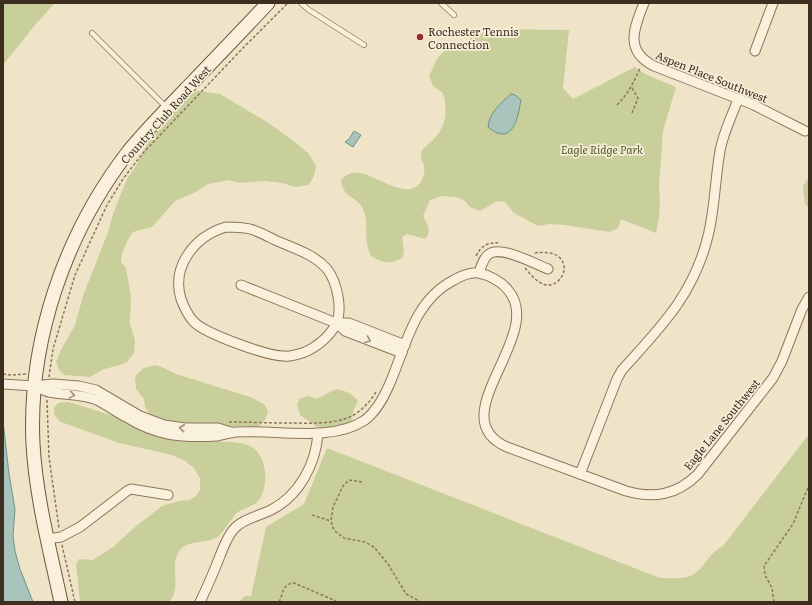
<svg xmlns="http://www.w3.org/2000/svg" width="812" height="605" viewBox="0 0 812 605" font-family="Literata,serif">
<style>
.green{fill:#c9cf9b}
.water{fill:#a9c4bc;stroke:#6f938a}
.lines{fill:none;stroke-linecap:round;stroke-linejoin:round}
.lane-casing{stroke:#8d765c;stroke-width:6}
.street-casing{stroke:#8d765c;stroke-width:11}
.secondary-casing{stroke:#6f573f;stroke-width:15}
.path{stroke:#8d765c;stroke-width:1.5;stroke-dasharray:3 2;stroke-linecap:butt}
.lane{stroke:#faf1dc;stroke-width:4.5}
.street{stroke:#faf1dc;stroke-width:9}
.secondary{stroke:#faf1dc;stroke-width:13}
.oneway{stroke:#9c907e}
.poi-dot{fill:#9e2a2b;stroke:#f7eed8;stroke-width:1.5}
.labels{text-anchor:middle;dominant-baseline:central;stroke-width:3.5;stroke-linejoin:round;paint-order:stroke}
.poi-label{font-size:11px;fill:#3d2e20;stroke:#f7eed8;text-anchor:start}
.street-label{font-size:11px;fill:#3d2e20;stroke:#f7eed8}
.park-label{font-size:11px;font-style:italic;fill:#4d5a26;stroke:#f7eed8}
</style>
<rect width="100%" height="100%" fill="#f0e4c8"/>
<g class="green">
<path d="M3,3H55L35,25L3,65Z"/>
<path d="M484,29L569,30L563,88L573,99L635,67L645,74L676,87L663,131L659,185L660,201L659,217L656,233L621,219L620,223L618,228L610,232L564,225L549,224L538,226L514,213L505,202L498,201L480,211L470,207L464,200L455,197L442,196L430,200L423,216C428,225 432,231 425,239L407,234L402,237L404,252L402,258C389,265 384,263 371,256C370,253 368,248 367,244C365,233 368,220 363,209C357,196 343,199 341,180C344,177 347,174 351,173C370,168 408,206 422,180C424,176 425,169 424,165C423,162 422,162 421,159C421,157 421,153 422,150C427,145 434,140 438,134C447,122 447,107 443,93L433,86L429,76L437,59L445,50L456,49L465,44L473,35L482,34Z"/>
<path d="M197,91L220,94L267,122L295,142L309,154L316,166L314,176L309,185L296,187L282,183L264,181L240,183L229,180L208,184L194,193L175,201L152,227L133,232L129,238L122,253L121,262L126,268L131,296L130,324L135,340L134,353L127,362L117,366L104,369L90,377L64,375L59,370L56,362L61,350L75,325L83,296L108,232L114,211L127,179L136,166L150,138L165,120L190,95Z"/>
<path d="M809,177V208L805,204L803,186Z"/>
<path d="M155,365L162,367L176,374L250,397L264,404L268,411L265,420L258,427C222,425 186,428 151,417L145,406L144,399L136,389L135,379L137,374L144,368Z"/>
<path d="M336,389C345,391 352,393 358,401L354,409L352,421L344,426L328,429L316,426L300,415L297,405L299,399L308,396L317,399Z"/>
<path d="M69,402C84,407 99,411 113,416C134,425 148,435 172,440C194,444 232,438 250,446C268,455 270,489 257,502C251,508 241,508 236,514C229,521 223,535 214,539C203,543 185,540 178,553C170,568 182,587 169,602H80L76,564L79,559L93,560L113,547L135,527L162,506L179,501L189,500L196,496L200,490V479L194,468L185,461L172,455L119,443L61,422C55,418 49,408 59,403C62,402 66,402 69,402Z"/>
<path d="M809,434V602H239L245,596H251L266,527L304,504L327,448L660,578C671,578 685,580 694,574C706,567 707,554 723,546Z"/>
</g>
<g class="water">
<path d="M511,94L515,95L521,100C518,117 513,148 488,127C489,113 501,103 511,94Z"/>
<path d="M354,131L361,135L353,147L345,142L349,139Z"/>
<path d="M3,421L9,474L15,509L13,536L15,551L20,569L33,602H3Z"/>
</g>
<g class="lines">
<defs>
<g id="lane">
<path d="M301,3L309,10L364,45"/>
<path d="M441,3L454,15"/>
<path d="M92,33L166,107"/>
</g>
<g id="street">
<path d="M644,3C634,28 624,51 654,66L754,105L805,131"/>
<path d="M755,51L773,3"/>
<path d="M226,227C234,227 241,227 250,229C258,231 267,236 275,240C293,248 314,254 327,269C337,282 343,309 336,324C330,336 317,347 305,352C299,354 291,357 284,356C267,356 206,334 194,322C188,316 184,307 181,299C171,266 195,236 226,227Z"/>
<path d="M479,273C481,267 483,258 489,254C501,245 535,264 548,269"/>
<path d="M241,285L336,323L345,331L402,353"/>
<path d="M336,323H349L405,345"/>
<path d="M3,384L34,386L53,384L79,386L96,390L140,416L164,425L185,428H218L231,432"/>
<path d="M34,386C39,388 44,391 49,392C64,395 82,394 97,400C107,405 116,412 126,417C139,425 153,431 168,434C184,437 201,437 217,436C223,435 229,433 235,432C275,429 331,443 365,420C377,411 384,397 390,383C406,346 414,300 454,280C461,276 471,272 479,273C489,275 502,282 508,290C547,335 439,417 507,447L626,491C654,499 677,495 698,474L773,378L782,361L802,309L809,297"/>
<path d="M580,474L617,379L622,370C661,327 694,294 708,236C715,208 715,179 720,151C723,133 732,116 738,99"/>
<path d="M47,539L61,537L80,527L127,491L131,489L168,495"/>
<path d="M200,602C206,590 211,578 216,566C221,554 225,540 233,530C242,519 259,516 271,510C299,496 316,464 318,433"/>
</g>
<path id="secondary" d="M61,602C50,550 36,498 33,444C28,341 65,234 128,152C146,130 166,110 186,89C213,61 241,32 268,3"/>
</defs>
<use href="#lane" class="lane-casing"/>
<use href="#street" class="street-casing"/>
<use href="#secondary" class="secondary-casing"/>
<g class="path">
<path d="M3,4V3"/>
<path d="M632,88L638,98L632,113"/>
<path d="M617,105C628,94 634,82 640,68"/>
<path d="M476,256C481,246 488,242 498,243"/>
<path d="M525,268C531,275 538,284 547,285C566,287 578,247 534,253"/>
<path d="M3,374C11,376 19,374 27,374"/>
<path d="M49,377L53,349L75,275L107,205L123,179L143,153L243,48L288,3"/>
<path d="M47,400L49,457L59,528"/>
<path d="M229,422C248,422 268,423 288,423C308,423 333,425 352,416C362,410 370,402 376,392"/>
<path d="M362,482L349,480L343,486L333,507L331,521L333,528L336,532L344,538L365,542L374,547L388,564L406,594L421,602"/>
<path d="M312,515L331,521"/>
<path d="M62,545L75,602"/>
<path d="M279,602C283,594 283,583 294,583L336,601"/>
<path d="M774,602L772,588L765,575L764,566L793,524L809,485"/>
</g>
<use href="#lane" class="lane"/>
<use href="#street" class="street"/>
<use href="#secondary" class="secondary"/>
</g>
<defs><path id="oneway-chevron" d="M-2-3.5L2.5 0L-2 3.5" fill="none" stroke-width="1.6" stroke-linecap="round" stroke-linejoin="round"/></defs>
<g class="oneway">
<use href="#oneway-chevron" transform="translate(368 340) rotate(21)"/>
<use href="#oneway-chevron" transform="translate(72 395) rotate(9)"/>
<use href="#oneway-chevron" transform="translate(182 428) rotate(-174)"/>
</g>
<circle class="poi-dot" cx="420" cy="37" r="4"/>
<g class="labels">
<g class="poi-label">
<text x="428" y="31">Rochester Tennis<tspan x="428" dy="13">Connection</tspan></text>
</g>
<g class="street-label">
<text transform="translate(712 76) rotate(22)">Aspen Place Southwest</text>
<text transform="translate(165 114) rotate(-48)">Country Club Road West</text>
<text transform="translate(721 424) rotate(-51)">Eagle Lane Southwest</text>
</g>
<g class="park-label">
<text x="602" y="149">Eagle Ridge Park</text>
</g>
</g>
<rect width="812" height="605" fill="none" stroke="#3d2e20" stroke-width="8"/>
</svg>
